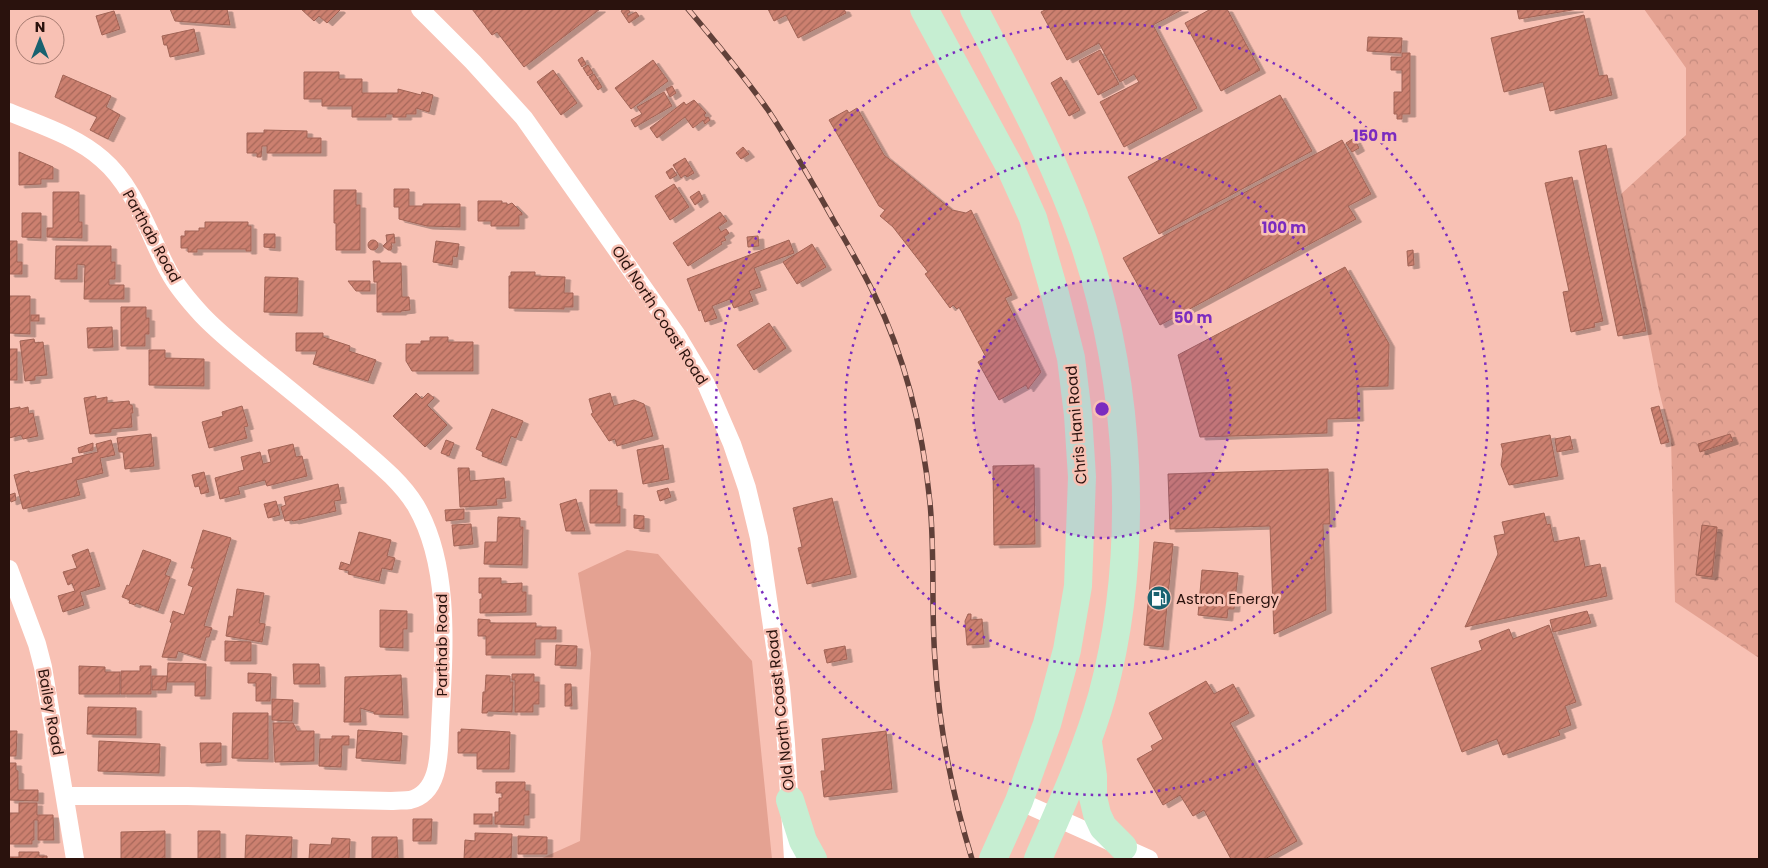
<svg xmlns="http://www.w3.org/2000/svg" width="1768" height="868" viewBox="0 0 1768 868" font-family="Poppins,sans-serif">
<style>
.forest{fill:url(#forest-crowns)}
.park{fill:#e4a292}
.building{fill:url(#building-hatch);stroke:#a16456;filter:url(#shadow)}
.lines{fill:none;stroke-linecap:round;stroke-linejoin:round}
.street{stroke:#fff;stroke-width:18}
.primary{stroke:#c6eed2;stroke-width:28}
.rail-casing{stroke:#614039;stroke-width:5.5}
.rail{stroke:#f8c1b4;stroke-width:4;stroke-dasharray:11;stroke-linecap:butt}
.ring{fill:none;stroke:#7b2cbf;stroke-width:2.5;stroke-dasharray:2.5 5}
.labels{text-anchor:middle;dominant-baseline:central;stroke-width:5;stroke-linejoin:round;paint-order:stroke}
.street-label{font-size:15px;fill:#2a120d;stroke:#f8c1b4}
.poi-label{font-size:15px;fill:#2a120d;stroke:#f8c1b4;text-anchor:start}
.centre{fill:#7b2cbf;stroke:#f8c1b4;stroke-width:2.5}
.ring-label{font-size:15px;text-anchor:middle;font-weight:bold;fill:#7b2cbf;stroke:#f8c1b4;stroke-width:5;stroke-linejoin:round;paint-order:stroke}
</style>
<defs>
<pattern id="forest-crowns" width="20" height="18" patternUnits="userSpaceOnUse" patternTransform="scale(1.25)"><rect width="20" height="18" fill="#e4a292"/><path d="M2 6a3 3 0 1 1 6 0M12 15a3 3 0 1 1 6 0" fill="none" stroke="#c48a7d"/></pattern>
<pattern id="building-hatch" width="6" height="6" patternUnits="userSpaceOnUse" patternTransform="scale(1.25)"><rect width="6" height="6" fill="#cc806f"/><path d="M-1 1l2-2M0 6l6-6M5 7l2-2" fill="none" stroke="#a6675a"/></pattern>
<filter id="shadow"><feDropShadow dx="5.5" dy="3" stdDeviation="0" flood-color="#0004"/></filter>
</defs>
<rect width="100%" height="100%" fill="#f8c1b4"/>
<path class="forest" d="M1644,9H1759V658L1675,602L1671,438L1659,391L1621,194L1686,135V68Z"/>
<path class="park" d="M627,550L658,554L752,661L772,859H540L580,841L591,653L578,573Z"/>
<g class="building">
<path d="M170,9H227L230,25L175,21Z"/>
<path d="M301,9H339L340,10L327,23L319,16L314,21Z"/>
<path d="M472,9H600L524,67L497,32L492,35Z"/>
<path d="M624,9H628L630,12L627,14L628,16L636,12L639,16L629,23L621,11Z"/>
<path d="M768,9H844L846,13L798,38L786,15L774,21Z"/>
<path d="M1047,9H1183L1153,25L1197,108L1124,147L1100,102L1139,82L1134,74L1120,82L1099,43L1067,60L1041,12Z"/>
<path d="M1211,9H1227L1260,70L1221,91L1185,23Z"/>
<path d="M1517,9H1578L1519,19Z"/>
<path d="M114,11L120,29L102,35L96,16Z"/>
<path d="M1584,15L1599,76L1607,75L1612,95L1550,111L1543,82L1504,92L1491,38Z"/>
<path d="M194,29L199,51L170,57L167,45H164L162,36Z"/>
<path d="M1368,37L1402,38L1401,53L1367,51Z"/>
<path d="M1100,50L1119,84L1098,95L1079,61Z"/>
<path d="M1402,53H1410V114H1402V119H1397V114H1394V92H1402V70H1391V57H1402Z"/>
<path d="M582,57L586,64L582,67L578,60Z"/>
<path d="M653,60L668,81L631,109L615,88Z"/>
<path d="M588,65L593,73L588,76L583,68Z"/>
<path d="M553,70L577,103L561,115L537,82Z"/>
<path d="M304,72H339V79H362V93H398V89L421,95L422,92L433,95L429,112L416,108V114H406V117H393V114H386V117H352V106H322V99H304Z"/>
<path d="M594,74L602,87L598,90L589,77Z"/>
<path d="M63,75L111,96L106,107L120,115L108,139L90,130L97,117L55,97Z"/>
<path d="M1061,77L1080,110L1069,116L1051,83Z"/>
<path d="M672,86L676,93L670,97L666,89Z"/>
<path d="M664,92L672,106L635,127L631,120L642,114L637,107Z"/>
<path d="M1280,95L1312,151L1159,234L1128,177Z"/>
<path d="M694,100L706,113L704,115L706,118L708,117L710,120L705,124L703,120L693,128L685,117L657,138L650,128L684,102L686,105Z"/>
<path d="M857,108L884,155L952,210L966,213L971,210L1012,295L1005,298L1041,372L1028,389L1026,385L999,400L978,362L986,357L959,307L957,309L953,305L950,308L925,274L928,272L893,227L880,216L885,210L879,206L829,120L847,110L849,113Z"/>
<path d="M264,130L307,131V138H321V153H267V146H262L261,157H257V153H247V133H264Z"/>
<path d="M1354,138L1359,148L1352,152L1346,143Z"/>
<path d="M1342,140L1371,194L1348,206L1356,219L1160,325L1123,258Z"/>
<path d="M1606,145L1646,331L1618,336L1579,151Z"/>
<path d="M743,147L749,154L741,159L736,153Z"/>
<path d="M19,152L53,167V179H41V184L19,185Z"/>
<path d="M685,158L694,173L687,177L685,175L681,178L673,165Z"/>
<path d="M672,168L677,175L670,179L666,172Z"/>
<path d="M1572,177L1603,321L1594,323L1595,327L1571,332L1563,292L1569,291L1545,183Z"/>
<path d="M674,184L689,207L670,220L655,196Z"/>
<path d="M394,189H409V206H423V204H460V227L427,226L399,219V207H394Z"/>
<path d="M334,190H356V205H360V250H336V223H334Z"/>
<path d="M699,191L703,199L695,205L690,197Z"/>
<path d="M53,192H79V222H82V238L47,237V228H53Z"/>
<path d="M478,201H502V203H507V205L512,203L522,213V215H519V226H491V221H478Z"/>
<path d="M720,212L727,221L718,227L721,232L726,229L729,233L724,237L726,240L721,242L722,244L688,266L673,243Z"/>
<path d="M22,213H41V238L22,237Z"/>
<path d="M205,222H248V226H251V251H246V249H197V252H188V248H181V236H185V231H199V228H205Z"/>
<path d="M264,234H275V248L264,247Z"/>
<path d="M394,234L395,243H391L392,246L391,250H388L383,246L387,242L386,235Z"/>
<path d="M758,236L759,246L748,247L747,237Z"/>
<circle cx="373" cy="245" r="5"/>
<path d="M789,240L794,253L754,268L761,287L749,291L753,301L734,308L730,299L712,306L717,318L705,322L701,310L699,311L687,279Z"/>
<path d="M9,241H17V262H22V274H9Z"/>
<path d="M436,241L459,244L457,257L453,256L452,265L433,262Z"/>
<path d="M812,244L826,267L797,284L783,262Z"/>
<path d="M56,246H111V262H115V279H109V285H124V299H84L85,265L77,264V279H55Z"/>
<path d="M1413,250L1414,265L1408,266L1407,251Z"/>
<path d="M373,261H380V263H401L402,297H409L410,310L401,311V312H377V282H374Z"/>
<path d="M1345,267L1389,344L1388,386L1357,387L1358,418L1327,419V433L1200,437L1178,355Z"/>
<path d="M511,272H535V276L565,277L564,293H573V307H564V309L509,308V276H511Z"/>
<path d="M265,277L298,278L297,313L264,312Z"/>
<path d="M348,281H370V291H356Z"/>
<path d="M9,296H30V334L9,333L10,307H9Z"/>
<path d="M121,307H146V318H149V334H145V346H121Z"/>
<rect x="31" y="315" width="8" height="6"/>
<path d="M769,323L786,348L754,370L737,345Z"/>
<path d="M112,327L113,347L88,348L87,328Z"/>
<path d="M296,333H323V337L350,346L349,351L376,360L368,381L313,364L317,351H296Z"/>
<path d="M430,337H448V342H473V371H412L406,361V344H421V341H430Z"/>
<path d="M34,339L35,343L43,342L47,375L35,376V380L25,381L20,341Z"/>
<rect x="9" y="349" width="8" height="31"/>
<path d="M149,350H165V358L204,359V386L149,385Z"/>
<path d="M416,393L422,399L428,393L434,398L427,405L447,425L425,447L393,416Z"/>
<path d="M610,393L614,406L634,400L644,404L653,436L617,446L615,439L609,441L591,414L593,413L589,399Z"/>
<path d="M96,396V399L107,397V403L129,401L130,405H132L133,413H131L132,427L111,429V432L90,434L84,398Z"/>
<path d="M242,406L248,426L244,427L247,438L209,448L202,422L223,416L222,412Z"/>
<path d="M1659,406L1669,442L1661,444L1651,408Z"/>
<path d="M20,407V409L28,407L29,414L33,413L38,436L23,439L21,435L9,438V409Z"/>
<path d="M492,409L523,421L516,438L511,436L501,463L482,456L483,452L476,449Z"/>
<path d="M151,434L154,466L125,469L123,452H119L117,438Z"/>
<path d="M1730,434L1733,441L1700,452L1698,444Z"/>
<path d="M1550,435L1558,476L1509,485L1501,465L1503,451L1501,444Z"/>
<path d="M1570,436L1573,449L1557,452L1555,439Z"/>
<path d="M111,440L115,455L100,458L103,473L76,480L80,495L23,509L14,475L29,471L30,473L73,463L72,458L98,452L96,444Z"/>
<path d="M446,440L454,443L449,456L441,453Z"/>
<path d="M93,443V450L79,453L78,448Z"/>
<path d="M293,444L296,457L302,456L307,476L267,486L265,480L238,487L240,494L220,499L215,478L244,470L241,457L260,452L263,464L271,462L268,450Z"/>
<path d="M663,445L669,479L643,484L637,450Z"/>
<path d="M1034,465L1035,544L994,545L993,466Z"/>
<path d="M458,468H469L470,481L504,478L506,498L496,499L497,505L460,507Z"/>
<path d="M1328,469L1330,524H1323L1326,610L1274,634L1270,526L1170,529L1168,474Z"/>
<path d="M204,472L209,492L201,494L199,486L195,487L192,475Z"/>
<path d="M338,484L341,500L334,501L336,511L293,521L292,520L285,521L281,507L286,505L284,497Z"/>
<path d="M668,488L671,497L660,501L657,491Z"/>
<path d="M590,490H617V506H620V523H590Z"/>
<path d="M15,493L16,500L11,502L9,495Z"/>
<path d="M832,498L851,574L807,584L798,548L802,547L793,508Z"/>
<path d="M576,499L585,531H566L560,504Z"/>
<path d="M276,501L280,515L268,518L264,504Z"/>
<path d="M464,509V519L446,521L445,510Z"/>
<path d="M1544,513L1547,525L1550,524L1554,542L1579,537L1585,567L1600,564L1607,596L1465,627L1498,554L1494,536L1505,534L1502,522Z"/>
<path d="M634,515L644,516V529L634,528Z"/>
<path d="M498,517L520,518V527H523L522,565L484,564L485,542H497Z"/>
<path d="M471,524L473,544L454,546L452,525Z"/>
<path d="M1702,525L1717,527L1712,577L1696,575Z"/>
<path d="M203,530L231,538L204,626L212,628L209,637H206L200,658L178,651L176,658L162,657L172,623L170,622L173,611L184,615L193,587L188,585L194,568H191Z"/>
<path d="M359,532L391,540L387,556L395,558L392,570L382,568L379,581L348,574L349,571L339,569L341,562L350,565Z"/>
<path d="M1154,542L1173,544L1163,647L1144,645Z"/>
<path d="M88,549L100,586L80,592L84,605L63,612L58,596L75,591L72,583L68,585L63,572L77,568L72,555Z"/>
<path d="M143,550L171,560L165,575L170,577L158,611L136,603L135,605L129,603L130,600L122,597L127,585L129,586Z"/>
<path d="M1202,570L1238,573L1234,609H1228L1227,618L1198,615Z"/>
<path d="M479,578H501V584L522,583V592H526V612L480,613V599H482V593H479Z"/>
<path d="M237,589L264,593L259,623L265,624L262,642L226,636L229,616L233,617Z"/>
<path d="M380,610L407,611V629H403V648L380,647Z"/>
<path d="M1587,611L1591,623L1553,632L1550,620Z"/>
<path d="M968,614H971V620L982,619L984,644L967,645L965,621Z"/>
<path d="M478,619L490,620V623H536V627H556V639H535V655H486V636H478Z"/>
<path d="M1549,625L1576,702L1565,706L1571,725L1558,730L1560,735L1503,755L1497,739L1462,752L1431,668L1482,650L1479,641L1509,629L1513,639Z"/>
<path d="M225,641L251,642V661H225Z"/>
<path d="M556,645L577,646L576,666L555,665Z"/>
<path d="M845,646L847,659L827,663L824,650Z"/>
<path d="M168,663L206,664L205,696H195V682H167Z"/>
<path d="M293,664H319L320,684H294Z"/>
<path d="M79,666L105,667V672H120V694H79Z"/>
<path d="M140,666H151V694H121V671H140Z"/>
<path d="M248,673L271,674L270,701H256V683H248Z"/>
<path d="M512,674H534V682H539V704H533V712H515V680H512Z"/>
<path d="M401,675L403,715L374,714V712L360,708L361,722H344L345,677Z"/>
<path d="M486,675L510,676V682H513L512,712L488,711L487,713H482L483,692H485Z"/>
<path d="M152,676H167L166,690H152Z"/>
<path d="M1206,681L1214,694L1233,684L1249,713L1230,723L1297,841L1265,859H1231L1204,810L1193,816L1180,795L1163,805L1137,759L1153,750L1151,746L1163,739L1149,713Z"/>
<path d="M565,684H571L572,706H565Z"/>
<path d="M272,699L293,700L292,721L272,720Z"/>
<path d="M88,707L136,708V735L87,734Z"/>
<path d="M233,713H268V759L232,758Z"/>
<path d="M273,723H293L297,731H314V761L275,762Z"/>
<path d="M461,729L510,732L509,769H477V753H458V732H461Z"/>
<path d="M358,730L402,733L400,761L356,758Z"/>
<path d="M9,731H17L16,756H9Z"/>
<path d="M886,731L892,789L824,797L821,771H825L822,739Z"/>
<path d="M332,736H349V745H342L341,767L319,766L320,739H332Z"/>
<path d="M99,741L160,744L159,773L98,771Z"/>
<path d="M200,743H221V762L201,763Z"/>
<path d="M9,763H16V770L18,771V790H38V801L9,800Z"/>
<path d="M496,782H525V791H529V815H524V825L495,824V812H499V798H502V793H496Z"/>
<path d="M19,803H37V815H53L54,840H38V820H34V840H32V844H9V813H19Z"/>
<rect x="474" y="814" width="18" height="10"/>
<path d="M413,819H432L431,841H413Z"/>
<path d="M165,831V859H121V832Z"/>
<path d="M198,831H220V858L198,859Z"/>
<path d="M475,833L512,834L511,859H464L465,840L475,841Z"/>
<path d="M246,835L292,837L291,859H245Z"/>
<path d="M518,836L547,837V854H518Z"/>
<path d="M372,837H397L398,859H372Z"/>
<path d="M332,838L350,839L349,859H309L310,844L331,845Z"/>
<path d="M19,852H39V856H47V859H9V857H19Z"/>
</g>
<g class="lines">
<g class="street">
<path d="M420,9L473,62L524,118L676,334L706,384L732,444L747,488L759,538L781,688L786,744L793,859"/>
<path d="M9,112C40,125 76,136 102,159C136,188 148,234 169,272C177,287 191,303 202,315C221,335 243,352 264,369C294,393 323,417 352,441C375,461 400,480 416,506C453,570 443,659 440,730C439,753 440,793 410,800C404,801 398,800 392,801L187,796H65"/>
<path d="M9,569L37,644L43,667L75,859"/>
<path d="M1019,801L1149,859"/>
</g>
<g class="primary">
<path d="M924,9L1010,167L1033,218L1055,294L1071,358L1078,415L1082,477L1078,586L1067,650L1047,724L1019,801L993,859"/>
<path d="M974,9C1013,84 1055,159 1083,240C1131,381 1141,552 1102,696C1086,752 1061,806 1038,859"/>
<path d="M1088,742L1093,776V797L1097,814L1103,827L1123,847"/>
<path d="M790,800L803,841L813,859"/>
</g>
<defs>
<path id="rail" d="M688,9C715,41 743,75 768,110C792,146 813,184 834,221C848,245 862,269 874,294C906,359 923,431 930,503C935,555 931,608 935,660C939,728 952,794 972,859"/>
</defs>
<use href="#rail" class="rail-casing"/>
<use href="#rail" class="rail"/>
</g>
<circle cx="1102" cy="409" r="129" fill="#7b2cbf" fill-opacity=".12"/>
<g class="ring">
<circle cx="1102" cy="409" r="129"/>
<circle cx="1102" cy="409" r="257"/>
<circle cx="1102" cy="409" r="386"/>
</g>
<defs>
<symbol id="fuel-disc" viewBox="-11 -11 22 22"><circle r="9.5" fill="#196270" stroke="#f8c1b4"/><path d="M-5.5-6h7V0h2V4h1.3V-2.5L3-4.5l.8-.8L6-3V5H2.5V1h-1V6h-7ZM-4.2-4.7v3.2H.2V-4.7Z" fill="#fff"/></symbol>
</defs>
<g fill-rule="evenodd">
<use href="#fuel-disc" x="1145" y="584" width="28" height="28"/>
</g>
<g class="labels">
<g class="street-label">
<text transform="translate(152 236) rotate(61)">Parthab Road</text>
<text transform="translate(660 315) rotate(57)">Old North Coast Road</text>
<text transform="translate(1076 425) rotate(-95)">Chris Hani Road</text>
<text transform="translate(441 645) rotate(-90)">Parthab Road</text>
<text transform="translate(780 710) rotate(-96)">Old North Coast Road</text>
<text transform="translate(51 712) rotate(80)">Bailey Road</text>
</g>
<g class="poi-label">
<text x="1176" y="598">Astron Energy</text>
</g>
</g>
<circle cx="1102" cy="409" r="8" class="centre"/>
<g class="ring-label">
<text x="1375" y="141">150 m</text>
<text x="1284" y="233">100 m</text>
<text x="1193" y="323">50 m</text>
</g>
<rect width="1768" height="868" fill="none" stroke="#2a120d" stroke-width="20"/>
<g transform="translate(40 40)"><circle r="24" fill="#f8c1b4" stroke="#a67b71"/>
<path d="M0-4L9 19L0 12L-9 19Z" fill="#196270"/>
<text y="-8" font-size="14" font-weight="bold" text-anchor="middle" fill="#2a120d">N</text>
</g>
</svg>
